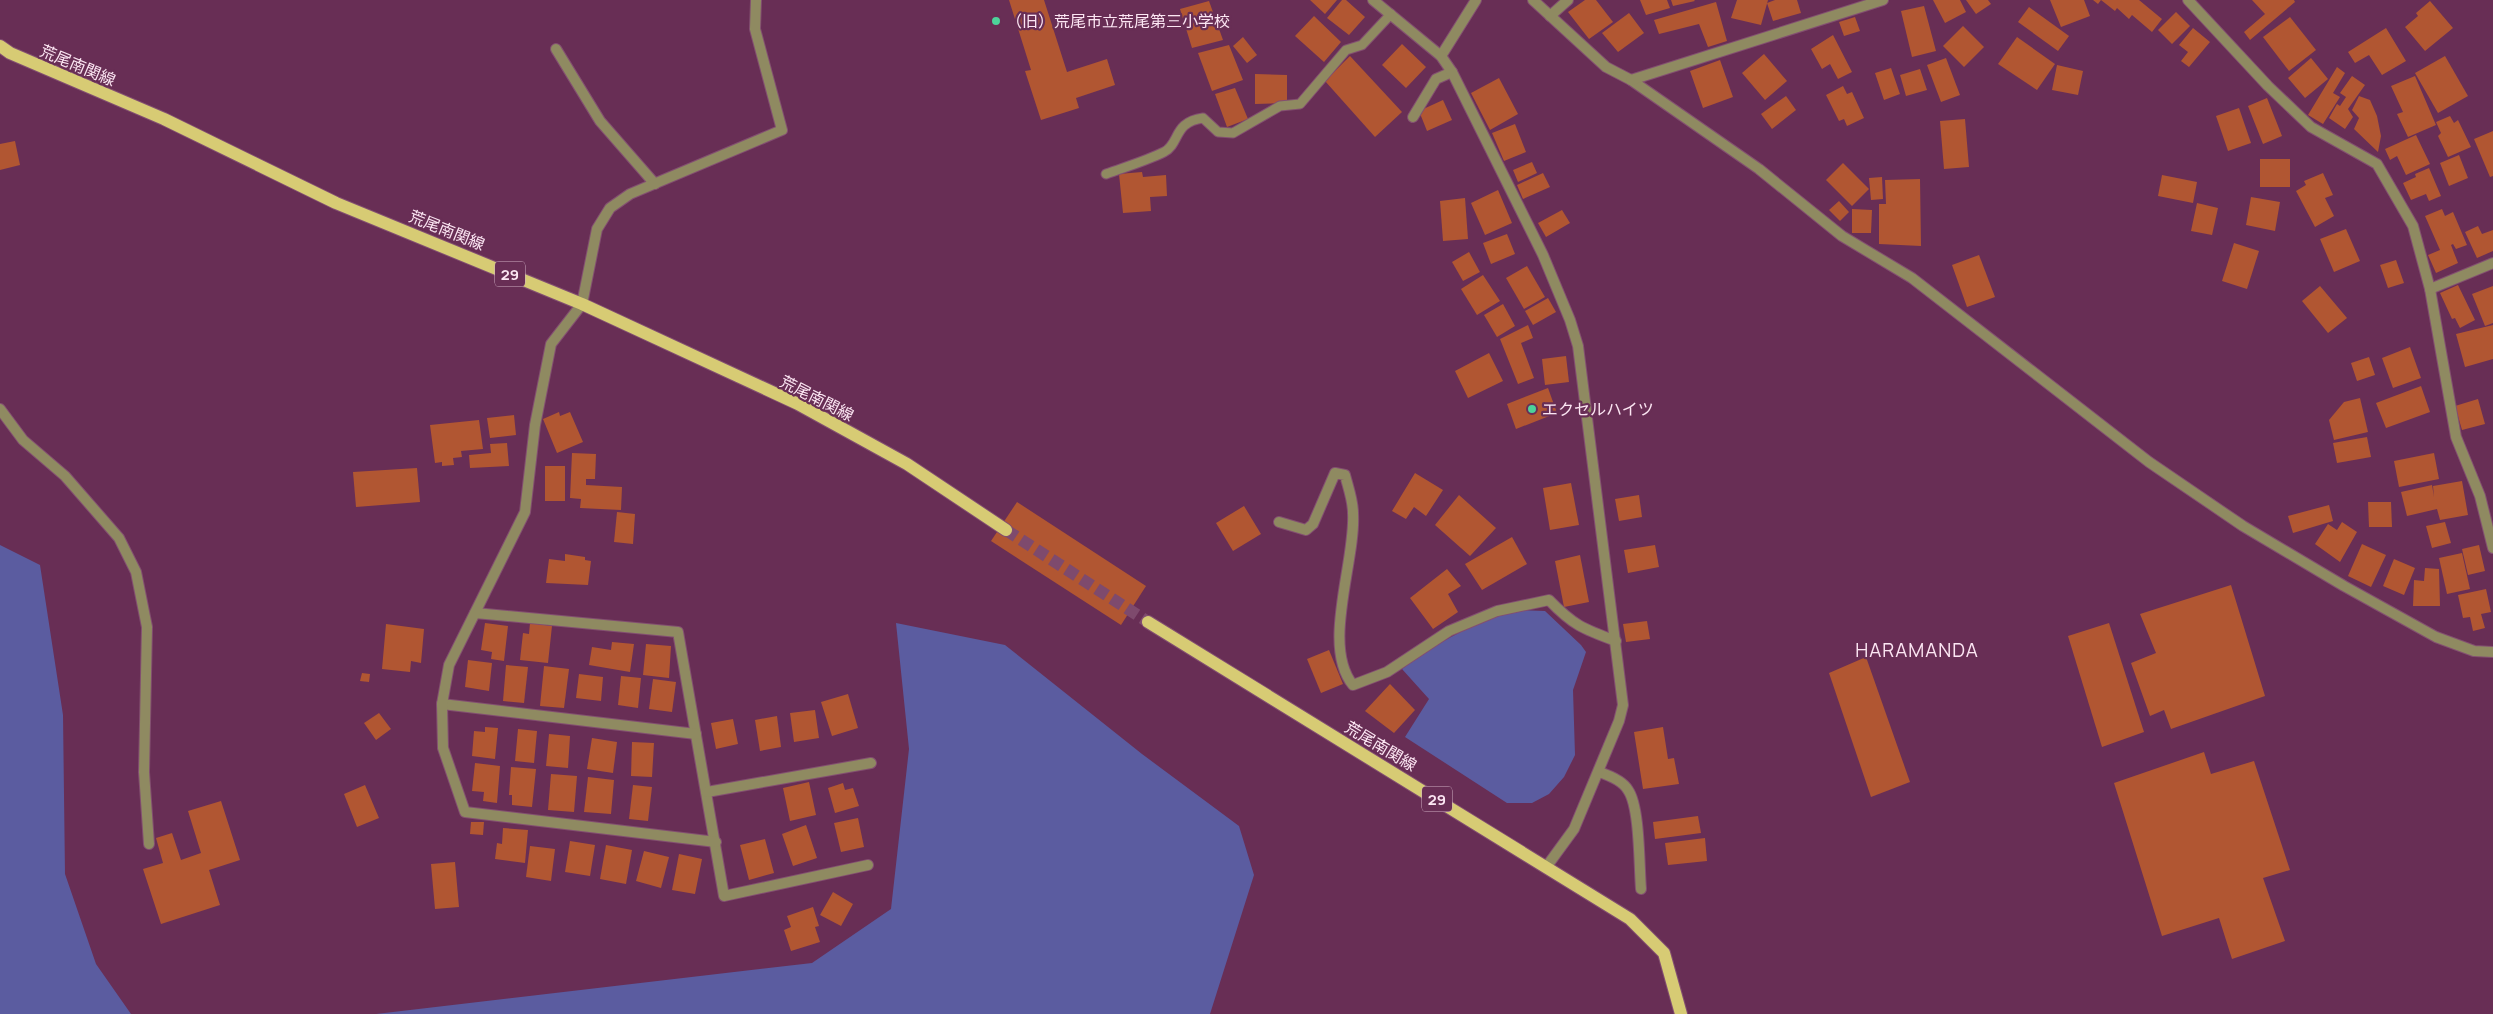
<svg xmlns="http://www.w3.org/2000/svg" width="2493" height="1014" viewBox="0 0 2493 1014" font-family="Manrope,'Noto Sans JP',sans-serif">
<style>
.green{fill:#5b5ca0}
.building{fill:#b15632}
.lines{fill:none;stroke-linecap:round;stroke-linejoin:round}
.primary-tunnel{stroke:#7e4a6d;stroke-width:12;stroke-dasharray:12 6;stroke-linecap:butt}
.service-casing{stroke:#834f71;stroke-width:11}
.minor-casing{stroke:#834f71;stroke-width:12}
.tertiary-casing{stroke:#834f71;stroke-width:12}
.primary-casing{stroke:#834f71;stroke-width:14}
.service{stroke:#8f8a61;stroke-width:9}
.minor{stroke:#8f8a61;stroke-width:10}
.tertiary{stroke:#8f8a61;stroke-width:10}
.primary{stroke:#d7cb74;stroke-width:12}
.poi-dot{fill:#4dd39a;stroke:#682e55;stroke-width:2}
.labels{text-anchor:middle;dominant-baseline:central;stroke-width:4.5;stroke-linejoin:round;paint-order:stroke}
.shield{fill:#682e55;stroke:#d0afc4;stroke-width:1}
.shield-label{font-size:15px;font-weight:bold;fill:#fce6f3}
.poi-label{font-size:16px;fill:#fce6f3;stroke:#682e55;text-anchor:start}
.street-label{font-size:16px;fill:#fce6f3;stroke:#682e55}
.quarter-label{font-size:19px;letter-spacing:1px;fill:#fce6f3;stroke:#682e55}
</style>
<rect width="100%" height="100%" fill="#682e55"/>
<g class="green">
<path d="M0,545L40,565L63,715L65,874L96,964L131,1014H0Z"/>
<path d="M1518,610L1545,611L1581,645L1586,652L1573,690L1575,755L1564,777L1549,794L1532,803H1507L1405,737L1429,699L1402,669C1440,641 1472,623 1518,610Z"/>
<path d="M896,623L1005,645L1142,754L1239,826L1254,875L1210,1014H376L812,963L891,909L909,749Z"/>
</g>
<g class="building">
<path d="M1009,0H1044L1067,72L1107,59L1115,85L1076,98L1079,108L1041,120L1025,71L1031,70Z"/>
<path d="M1310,0H1337L1325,14Z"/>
<path d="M1342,0H1346L1365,17L1349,35L1327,18Z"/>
<path d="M1585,0H1596L1613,22L1589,39L1568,12Z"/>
<path d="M1640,0H1667L1670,8L1646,15Z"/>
<path d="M1671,0H1694L1695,1L1673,6Z"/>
<path d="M1737,0H1768L1761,25L1731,18Z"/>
<path d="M1775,0H1797L1801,13L1773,21L1767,3Z"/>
<path d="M1933,0H1960L1966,12L1945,23Z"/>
<path d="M1966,0H1988L1991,4L1976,14Z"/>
<path d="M2050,0H2084L2090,16L2061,27Z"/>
<path d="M2093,0H2139L2162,19L2152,32L2132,15L2129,19L2117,8L2115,11L2101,0L2098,4Z"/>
<path d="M2252,0H2294L2295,2L2250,40L2244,32L2265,14Z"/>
<path d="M1209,1L1223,40L1192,48L1180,9Z"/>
<path d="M2430,1L2453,28L2425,51L2405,27L2418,16L2416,13Z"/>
<path d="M1716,2L1727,41L1708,47L1699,24L1659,34L1654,20Z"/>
<path d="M1924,6L1936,51L1912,57L1901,11Z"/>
<path d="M2029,7L2069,36L2058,51L2018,22Z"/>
<path d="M2176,12L2190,26L2172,44L2158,30Z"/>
<path d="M1629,13L1644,33L1618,52L1602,33Z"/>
<path d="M1314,16L1341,42L1324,62L1295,36Z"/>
<path d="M1855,17L1860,31L1844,36L1839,22Z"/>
<path d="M2290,17L2316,50L2289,71L2263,37Z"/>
<path d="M1963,26L1984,47L1964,67L1943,46Z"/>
<path d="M2193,28L2210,42L2189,67L2181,61L2188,52L2179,45Z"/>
<path d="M2386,28L2406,61L2382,75L2369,55L2355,63L2348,52Z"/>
<path d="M1833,35L1852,72L1838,79L1830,64L1822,69L1811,49Z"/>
<path d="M1243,37L1257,55L1247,63L1233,46Z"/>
<path d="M2017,37L2055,64L2037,90L1998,64Z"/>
<path d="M1402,44L1426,67L1406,88L1382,65Z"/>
<path d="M1229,45L1243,80L1212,91L1198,53Z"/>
<path d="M1764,54L1787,81L1765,100L1742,73Z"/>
<path d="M1350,56L1402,112L1375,137L1325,81Z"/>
<path d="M2445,56L2468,96L2438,113L2415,73Z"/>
<path d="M1946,58L1960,95L1941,102L1927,65Z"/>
<path d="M2311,58L2328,79L2305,98L2288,78Z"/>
<path d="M1720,60L1733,97L1703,108L1690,71Z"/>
<path d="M2057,65L2083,71L2078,95L2052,90Z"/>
<path d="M2337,67L2345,73L2333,93L2340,97L2323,124L2308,115Z"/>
<path d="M1891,68L1900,94L1884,100L1875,73Z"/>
<path d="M1920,69L1927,90L1906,96L1900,75Z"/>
<path d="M1255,74L1287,75V103L1255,104Z"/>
<path d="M2352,76L2365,85L2348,109L2353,117L2345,129L2329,118L2337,104L2340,106L2346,97L2340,93Z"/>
<path d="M2415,76L2436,125L2408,137L2397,114L2403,112L2391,86Z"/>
<path d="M1499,78L1518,114L1490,130L1471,93Z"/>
<path d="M1843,86L1847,94L1852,92L1864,118L1847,126L1844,119L1839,121L1826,95Z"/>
<path d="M1235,88L1248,119L1227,127L1215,94Z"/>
<path d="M1786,96L1796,110L1772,129L1761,114Z"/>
<path d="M2359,96L2370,100L2377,116L2381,136L2378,152L2354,129L2359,118L2352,110Z"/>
<path d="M2267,98L2282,136L2263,144L2248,106Z"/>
<path d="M1443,100L1452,120L1427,131L1419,111Z"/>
<path d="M2239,108L2251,143L2228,151L2216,116Z"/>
<path d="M2450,116L2454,123L2458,120L2471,147L2448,157L2438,136L2441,133L2436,122Z"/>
<path d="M1965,119L1969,167L1944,169L1940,121Z"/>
<path d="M1515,124L1526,152L1504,161L1492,133Z"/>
<path d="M2493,131V176L2490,177L2474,139Z"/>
<path d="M2416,135L2430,164L2406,175L2397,156L2390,160L2385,149Z"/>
<path d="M15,141L20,165L0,170V144Z"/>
<path d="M2459,155L2468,178L2449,186L2440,163Z"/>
<rect x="2260" y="159" width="30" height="28"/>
<path d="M1532,162L1537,173L1518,182L1513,170Z"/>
<path d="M1843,163L1869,189L1852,206L1826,180Z"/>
<path d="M2429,168L2441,196L2429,201L2426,194L2411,200L2403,183L2416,177L2415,174Z"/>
<path d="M1142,172L1143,177L1166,175L1167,196L1150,197L1151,211L1123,213L1119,174Z"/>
<path d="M1543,173L1550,187L1523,199L1517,185Z"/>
<path d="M2323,173L2333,195L2325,198L2334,216L2315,227L2296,191L2306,185L2304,181Z"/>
<path d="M2162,175L2197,182L2193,203L2158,196Z"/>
<path d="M1882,177L1883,199L1871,200L1869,178Z"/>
<path d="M1920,179L1921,246L1879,244V204H1886L1885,180Z"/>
<path d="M1498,190L1512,223L1485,235L1471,203Z"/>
<path d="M2251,197L2280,202L2275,231L2246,225Z"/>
<path d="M1465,198L1468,239L1443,241L1440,201Z"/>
<path d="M1839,201L1849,212L1840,221L1829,210Z"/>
<path d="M2197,203L2218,208L2212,235L2191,231Z"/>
<path d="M1852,209L1872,210L1871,233H1852Z"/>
<path d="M2442,209L2445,216L2453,212L2467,245L2456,249L2453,244L2451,245L2458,263L2436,273L2428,255L2440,250L2425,216Z"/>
<path d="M1562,210L1570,223L1546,237L1538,223Z"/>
<path d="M2478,226L2482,234L2493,230V251L2477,258L2465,232Z"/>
<path d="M2346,229L2360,261L2334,272L2320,239Z"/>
<path d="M1507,234L1515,254L1491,264L1483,243Z"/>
<path d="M2234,243L2259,251L2247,289L2222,281Z"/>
<path d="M1469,252L1480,272L1463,281L1452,262Z"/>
<path d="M1979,255L1995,297L1967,307L1952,265Z"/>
<path d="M2396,260L2404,283L2388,288L2380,265Z"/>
<path d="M1527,266L1545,297L1524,309L1506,278Z"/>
<path d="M1483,275L1500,301L1477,315L1461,289Z"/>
<path d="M2458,285L2475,320L2460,328L2455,318L2452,319L2440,293Z"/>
<path d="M2320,286L2347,318L2328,333L2302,301Z"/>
<path d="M2493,286V323L2485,326L2472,294Z"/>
<path d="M1548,298L1556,312L1533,325L1525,311Z"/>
<path d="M1503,304L1515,326L1497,337L1484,315Z"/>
<path d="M1528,325L1533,338L1521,343L1534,378L1518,384L1500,339Z"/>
<path d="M2493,325V359L2465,367L2456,334Z"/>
<path d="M2410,347L2421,378L2393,388L2382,358Z"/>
<path d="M1489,353L1503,381L1468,398L1455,371Z"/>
<path d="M1566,356L1569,382L1545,385L1542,359Z"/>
<path d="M2369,357L2375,375L2357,381L2351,363Z"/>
<path d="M2421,386L2430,412L2386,428L2376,403Z"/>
<path d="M1548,388L1557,413L1516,429L1507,404Z"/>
<path d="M2360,398L2368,432L2334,440L2329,420L2344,402Z"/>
<path d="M2478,399L2485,424L2462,430L2455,406Z"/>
<path d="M559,412L560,416L570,412L583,442L557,453L543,419Z"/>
<path d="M514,415L516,435L490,438L487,418Z"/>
<path d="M479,420L483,449L461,451L462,457L453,458L454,465L442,466V462L435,463L430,425Z"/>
<path d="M2367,437L2371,457L2337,463L2333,443Z"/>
<path d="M507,443L509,466L470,468L469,455L491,453L490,444Z"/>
<path d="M572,453L596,454L595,479H586V485L622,487L621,510L580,508L581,499L570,498Z"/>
<path d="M2434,453L2439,479L2399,487L2394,461Z"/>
<rect x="545" y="466" width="20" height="35"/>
<path d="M417,468L420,502L356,507L353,472Z"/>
<path d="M1415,473L1443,490L1426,516L1414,507L1406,519L1392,511Z"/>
<path d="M2462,481L2468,515L2440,520L2437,509L2407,516L2401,492L2432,485L2434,497L2433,486Z"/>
<path d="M1571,483L1579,525L1550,530L1543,488Z"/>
<path d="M1459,495L1496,528L1470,556L1435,525Z"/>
<path d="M1639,495L1642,517L1619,521L1615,499Z"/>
<path d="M1017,502L1146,586L1121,625L991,541Z"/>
<path d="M2368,502H2391L2392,527H2369Z"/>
<path d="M2329,505L2333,521L2293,533L2288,516Z"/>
<path d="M1244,506L1261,534L1233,551L1216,523Z"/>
<path d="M617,512L635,514L633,544L614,542Z"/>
<path d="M2342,522L2357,532L2340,562L2315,544L2328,524L2337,530Z"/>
<path d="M2445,522L2451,543L2432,548L2426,526Z"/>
<path d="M1512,537L1527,564L1482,590L1465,564Z"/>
<path d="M2362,544L2386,555L2371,587L2348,576Z"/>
<path d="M1655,545L1659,567L1628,573L1624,550Z"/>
<path d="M2479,545L2485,571L2468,575L2462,549Z"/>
<path d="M2462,553L2470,589L2447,594L2439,558Z"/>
<path d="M565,554L585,557V560L591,561L588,585L546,583L549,559L565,561Z"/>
<path d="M1580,555L1589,602L1564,607L1555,561Z"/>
<path d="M2394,559L2415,568L2404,595L2383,586Z"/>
<path d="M2425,568L2439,569L2440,606H2413L2414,580L2424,581Z"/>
<path d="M1447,569L1461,586L1448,594L1458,612L1433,629L1410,598Z"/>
<path d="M2231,585L2265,696L2171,729L2164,710L2150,716L2131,663L2156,653L2140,614Z"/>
<path d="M2486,589L2491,612L2481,614L2485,628L2473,631L2470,617L2463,618L2458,595Z"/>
<path d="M1647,621L1650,639L1626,642L1623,624Z"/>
<path d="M485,623L508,626L504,661L491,659L492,652L481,650Z"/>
<path d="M530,623L552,626L548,663L520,660L523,633L529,634Z"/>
<path d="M2109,623L2144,732L2102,747L2068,636Z"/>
<path d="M386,624L424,629L421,663L411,661L410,672L382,669Z"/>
<path d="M612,642L634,644L630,672L589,665L592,647L611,650Z"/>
<path d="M646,644L671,646L669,678L643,675Z"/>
<path d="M1329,650L1343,684L1321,693L1307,659Z"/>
<path d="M1866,657L1910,782L1871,797L1829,673Z"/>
<path d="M468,660L492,663L489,691L465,687Z"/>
<path d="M506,665L528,667L524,703L503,701Z"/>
<path d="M544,666L569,669L564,708L540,706Z"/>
<path d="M362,673L370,674L369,682L360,681Z"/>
<path d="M579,674L603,677L601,701L576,698Z"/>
<path d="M621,676L641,678L638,708L618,705Z"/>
<path d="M653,679L676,682L672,712L649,709Z"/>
<path d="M1390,684L1415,710L1394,733L1365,711Z"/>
<path d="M848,694L858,728L832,736L821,702Z"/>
<path d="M815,710L819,738L794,742L790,713Z"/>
<path d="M379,713L391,729L376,740L364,723Z"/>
<path d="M777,716L781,747L760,751L755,720Z"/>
<path d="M733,719L738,744L716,749L711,723Z"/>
<path d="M485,727L498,728L495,759L472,756L474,731L485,732Z"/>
<path d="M1663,727L1668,759L1674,758L1679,784L1643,789L1634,732Z"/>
<path d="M518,729L537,731L534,763L515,761Z"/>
<path d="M549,734L570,736L568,768L546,766Z"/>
<path d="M592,738L617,742L613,773L587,769Z"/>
<path d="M632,742L654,743L652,777L631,776Z"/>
<path d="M2204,752L2211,774L2254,761L2290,870L2263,878L2285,941L2232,959L2219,918L2162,936L2114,783Z"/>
<path d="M475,763L500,766L497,803L483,801L484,792L472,791Z"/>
<path d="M511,767L536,769L532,807L512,805V795H509Z"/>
<path d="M551,774L577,776L574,812L548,810Z"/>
<path d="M588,777L614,780L611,814L584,812Z"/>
<path d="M809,782L816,815L790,821L783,788Z"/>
<path d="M843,783L845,790L853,788L859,806L835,813L828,788Z"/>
<path d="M365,785L379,818L357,827L344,794Z"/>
<path d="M633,785L652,787L648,821L629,819Z"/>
<path d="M221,801L240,860L209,870L220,905L161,924L143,869L163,863L156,838L172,833L181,860L201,853L188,811Z"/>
<path d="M1698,816L1701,833L1655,839L1653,822Z"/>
<path d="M858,818L864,847L841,852L834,823Z"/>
<path d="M471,822H484L483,835L470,834Z"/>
<path d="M806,825L817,858L793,866L782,834Z"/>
<path d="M503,828L528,830L525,863L495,859L497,843L502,844Z"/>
<path d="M1705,838L1707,861L1668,865L1665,843Z"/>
<path d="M765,839L774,873L749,880L740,845Z"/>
<path d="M570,841L595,845L590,876L565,872Z"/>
<path d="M606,845L632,850L626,884L600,879Z"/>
<path d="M530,846L555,849L551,881L526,877Z"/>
<path d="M644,851L669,857L661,888L636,881Z"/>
<path d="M679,854L702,859L695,894L672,890Z"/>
<path d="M455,862L459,907L435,909L431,864Z"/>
<path d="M833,892L853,904L841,926L820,915Z"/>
<path d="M813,907L819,926L815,927L820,942L791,951L784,930L791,927L787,916Z"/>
</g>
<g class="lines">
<path class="primary-tunnel" d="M1006,530L1148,622"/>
<defs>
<path id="service" d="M1106,174C1125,167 1146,161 1164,152C1180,144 1173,122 1203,118L1218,132L1233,133L1280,106L1300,104L1346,50L1362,45L1391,14"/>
<g id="minor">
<path d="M1533,0L1606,67L1631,80L1759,169L1842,236L1912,278L2149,462L2243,526L2344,586L2436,637L2474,651L2493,652"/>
<path d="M2188,0L2268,86L2311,127L2377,164L2413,226L2430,289L2456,437L2480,496L2493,548"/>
<path d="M1550,16L1568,0"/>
<path d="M556,49L600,121L655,184"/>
<path d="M1441,56L1476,0"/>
<path d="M1631,80L1883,0"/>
<path d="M1413,117L1436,79L1452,72"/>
<path d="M2430,289L2493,263"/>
<path d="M0,409L23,440L65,476L119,538L136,572L147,627L144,772L149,844"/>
<path d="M1279,522L1306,530L1313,524L1335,473L1345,475C1348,487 1353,500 1353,513C1356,561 1321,646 1353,685L1387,672L1449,631L1497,611L1549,600C1573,625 1583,629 1616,641"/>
<path d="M475,613L678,632L724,896L868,865"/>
<path d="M442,704L696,734"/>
<path d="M1599,772C1608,775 1623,781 1628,790C1640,807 1639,865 1641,889"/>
<path d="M707,792L871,763"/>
<path d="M716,842L465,812L443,748L442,704L449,665L525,512L535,425L551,344L582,304L597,229L610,208L630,194L782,130L755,29L756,0"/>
</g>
<path id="tertiary" d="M1373,0L1441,56L1452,72L1543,255L1570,320L1578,346L1623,705L1619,721L1574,829L1547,866"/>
<g id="primary">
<path d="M0,46L10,53L164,119L336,203L582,304L798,404L907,464L1006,530"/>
<path d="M1148,622L1630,919L1664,953L1681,1014"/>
</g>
</defs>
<use href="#service" class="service-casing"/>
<use href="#minor" class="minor-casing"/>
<use href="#tertiary" class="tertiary-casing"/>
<use href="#primary" class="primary-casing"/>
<use href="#service" class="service"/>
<use href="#minor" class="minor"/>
<use href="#tertiary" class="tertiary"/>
<use href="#primary" class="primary"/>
</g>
<g class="poi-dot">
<circle cx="996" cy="21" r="5"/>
<circle cx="1532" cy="409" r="5"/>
</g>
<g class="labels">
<g class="shield">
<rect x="495" y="261.5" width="30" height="25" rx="4"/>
<rect x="1422" y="786.5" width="30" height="25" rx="4"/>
</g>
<g class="shield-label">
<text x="510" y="274">29</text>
<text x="1437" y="799">29</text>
</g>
<g class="poi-label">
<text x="1006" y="21">（旧）荒尾市立荒尾第三小学校</text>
<text x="1542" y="409">エクセルハイツ</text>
</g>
<g class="street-label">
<text transform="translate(78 65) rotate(23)">荒尾南関線</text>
<text transform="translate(447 230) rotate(22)">荒尾南関線</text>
<text transform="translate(817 398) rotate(27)">荒尾南関線</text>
<text transform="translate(1381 746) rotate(31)">荒尾南関線</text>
</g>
<g class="quarter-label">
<text x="1917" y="650">HARAMANDA</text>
</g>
</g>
</svg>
